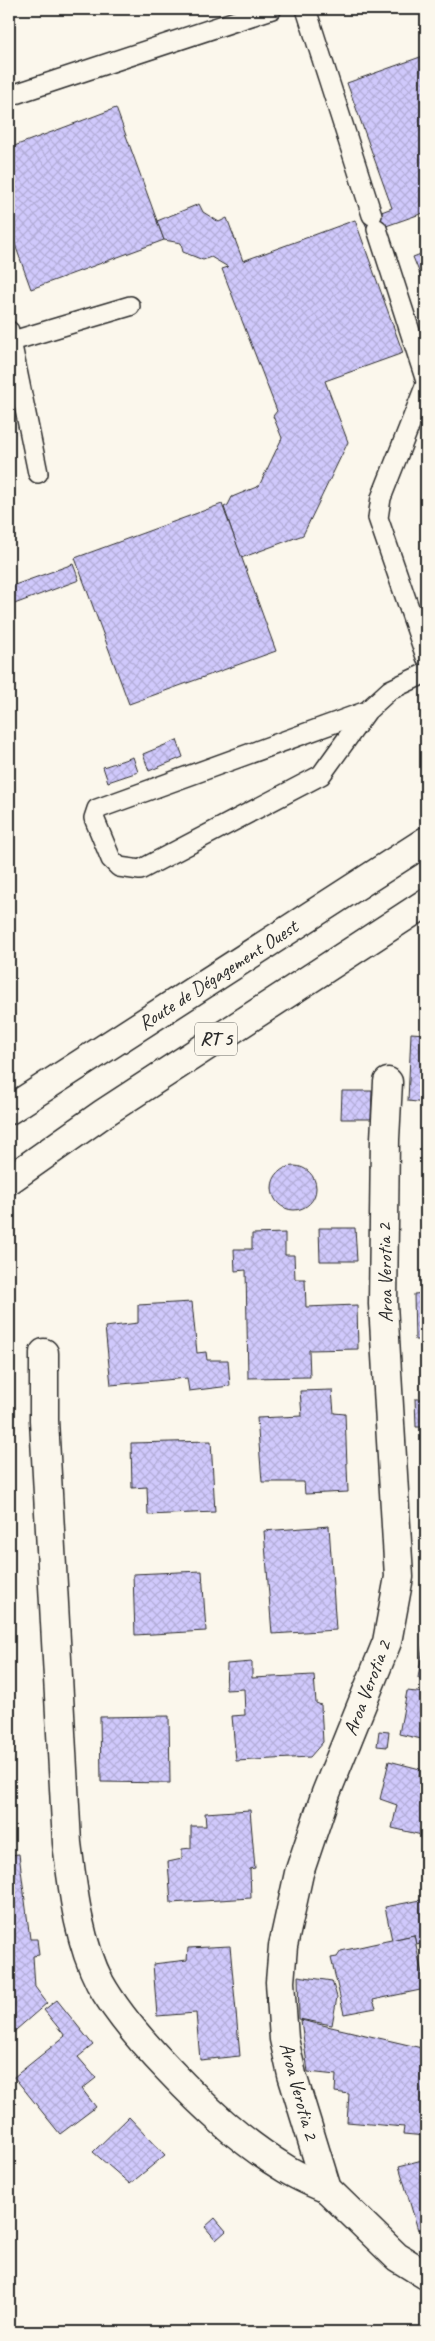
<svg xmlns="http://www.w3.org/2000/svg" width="435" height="2341" viewBox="0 0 435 2341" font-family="Caveat,sans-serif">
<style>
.building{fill:url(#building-cross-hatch);stroke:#2b2b2b}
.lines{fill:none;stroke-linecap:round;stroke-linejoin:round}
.lane-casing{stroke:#2b2b2b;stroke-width:22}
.street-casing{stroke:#2b2b2b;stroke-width:31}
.highway-casing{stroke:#2b2b2b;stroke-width:31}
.lane{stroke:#fbf7ec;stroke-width:19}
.street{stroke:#fbf7ec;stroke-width:28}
.highway{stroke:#fbf7ec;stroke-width:28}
.labels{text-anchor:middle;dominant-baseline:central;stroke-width:4;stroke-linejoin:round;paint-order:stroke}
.shield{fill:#fbf7ec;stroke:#696865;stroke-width:1}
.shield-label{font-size:19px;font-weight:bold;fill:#2b2b2b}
.street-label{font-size:20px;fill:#2b2b2b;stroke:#fbf7ec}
</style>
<defs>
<pattern id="building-cross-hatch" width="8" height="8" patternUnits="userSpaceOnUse" patternTransform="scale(1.25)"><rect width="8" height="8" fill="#d0c9fc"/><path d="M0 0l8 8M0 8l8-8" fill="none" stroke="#b3add8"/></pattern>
</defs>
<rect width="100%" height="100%" fill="#fbf7ec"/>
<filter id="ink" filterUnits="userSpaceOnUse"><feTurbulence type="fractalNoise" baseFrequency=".02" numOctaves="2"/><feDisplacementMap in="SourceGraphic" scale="10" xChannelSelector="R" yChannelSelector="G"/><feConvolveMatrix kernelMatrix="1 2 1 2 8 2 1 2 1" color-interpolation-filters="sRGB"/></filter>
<g filter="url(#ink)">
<g class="building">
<path d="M426,55V212L369,232L363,219L392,208L347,83Z"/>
<path d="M116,108L164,240L31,289L9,228V148Z"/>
<path d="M199,204L203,212L219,222L227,218L243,261L355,220L403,353L325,381L348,442L303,535L241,558L224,507L228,505L232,497L259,486L282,438L273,416L277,411L222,269L228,267L211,257L203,260L183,252L181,243L164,240L157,221Z"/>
<path d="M426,252V289L413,257Z"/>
<path d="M222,504L276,651L129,704L75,558Z"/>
<path d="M73,564L79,580L9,606V587Z"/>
<path d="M177,740L183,757L149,771L143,754Z"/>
<path d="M133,757L138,772L108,782L103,767Z"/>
<path d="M411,1033L426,1034V1103L408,1101Z"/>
<path d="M342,1091H372L371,1119H341Z"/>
<circle cx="294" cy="1188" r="22"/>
<path d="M319,1228H355L357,1261H320Z"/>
<path d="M285,1233V1255H294L295,1279H305L306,1307L357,1305L358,1349L309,1350L310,1377L248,1378L246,1270L235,1271L234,1249H252V1234Z"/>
<path d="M426,1293V1340H415L414,1294Z"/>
<path d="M192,1302L197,1353L206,1352L207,1360H228L230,1386L189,1391L187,1378L111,1385L105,1327L138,1323V1305Z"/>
<path d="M332,1390L334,1413L345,1414L348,1492L305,1494L304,1482H262L257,1418L302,1416L300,1391Z"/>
<path d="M415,1399H426V1427H416Z"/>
<path d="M211,1441L215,1512L148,1515L147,1487L132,1488L131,1443Z"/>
<path d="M329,1526L336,1630L272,1634L264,1531Z"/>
<path d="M202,1571L206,1631L135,1635L133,1574Z"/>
<path d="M425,1635L426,1636V1679L418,1678Z"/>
<path d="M252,1662V1678L314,1675L316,1703L321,1705L323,1742L310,1757L236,1761L232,1716L245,1715L244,1689L226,1690L227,1664Z"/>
<path d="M407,1691L426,1693V1740L399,1734Z"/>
<path d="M169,1716L170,1783L101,1782L100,1717Z"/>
<path d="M379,1731L389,1732L387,1747L377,1746Z"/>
<path d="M389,1761L420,1769L419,1777L426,1779V1836L392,1828L397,1805L380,1799Z"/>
<path d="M250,1810L255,1868L250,1869L251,1898L171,1903L168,1862L182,1859V1849L191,1848V1826H206L205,1813Z"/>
<path d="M19,1854L30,1939H37L39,1955L33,1956L35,1987L47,2003L9,2036V1855Z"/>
<path d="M426,1899V1942L416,1944L414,1935L392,1940L385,1907Z"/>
<path d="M414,1935L425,1989L373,2000L376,2008L344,2014L331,1958L337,1957L341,1951Z"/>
<path d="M230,1946L240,2056L200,2060L196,2013L157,2016L153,1964L187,1960L188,1948Z"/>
<path d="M298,1976L332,1981L337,1997L332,2025L299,2019Z"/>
<path d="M426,1977V2020H422Z"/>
<path d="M57,2000L93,2045L78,2057L96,2078L82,2089L96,2107L60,2134L14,2077L65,2036L44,2010Z"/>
<path d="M301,2020L426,2049V2075L421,2099L426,2100V2136L403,2134L404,2127L347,2122L349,2094L335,2092L336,2075L308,2072Z"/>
<path d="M129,2117L165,2155L130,2184L93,2152Z"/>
<path d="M426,2159V2228L418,2230L399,2166Z"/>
<path d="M215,2218L226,2231L216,2240L205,2227Z"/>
</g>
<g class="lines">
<defs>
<g id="lane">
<path d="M306,9L372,215"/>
<path d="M9,96L272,9"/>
<path d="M377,229L426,381"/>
<path d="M9,331L38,473"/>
<path d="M9,342L130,306"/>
<path d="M426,384L381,498L378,518L426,657"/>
<path d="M367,711L97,809L94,818L111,859L119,867L140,870L321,775L367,711L390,690L426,673"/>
</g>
<g id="street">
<path d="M388,1082L385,1139L383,1304L399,1577L387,1642L326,1793L299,1873L283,1946L280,1982L284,2039L292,2075L327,2189L397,2257L426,2275"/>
<path d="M44,1353V1420L67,1843C73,1890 78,1940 100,1983C118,2015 143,2043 168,2069C204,2107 241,2142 286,2169C299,2177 313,2183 327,2189"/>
</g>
<g id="highway">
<path d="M9,1110L426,841"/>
<path d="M9,1180L104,1113L426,903"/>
</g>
</defs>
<use href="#lane" class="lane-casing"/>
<use href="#street" class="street-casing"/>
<use href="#highway" class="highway-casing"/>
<use href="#lane" class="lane"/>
<use href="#street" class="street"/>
<use href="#highway" class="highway"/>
</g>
</g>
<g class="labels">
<rect class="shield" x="195" y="1022.5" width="42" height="33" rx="4"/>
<g class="shield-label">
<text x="216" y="1039">RT 5</text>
</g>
<g class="street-label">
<text transform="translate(218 975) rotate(-33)">Route de Dégagement Ouest</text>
<text transform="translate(385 1273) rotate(-91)">Aroa Verotia 2</text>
<text transform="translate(367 1688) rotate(-69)">Aroa Verotia 2</text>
<text transform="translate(299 2091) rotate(75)">Aroa Verotia 2</text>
</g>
</g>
<rect width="435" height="2341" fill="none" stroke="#fbf7ec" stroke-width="30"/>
<rect x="15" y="15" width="405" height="2311" fill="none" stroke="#2b2b2b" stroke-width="2" filter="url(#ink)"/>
</svg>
